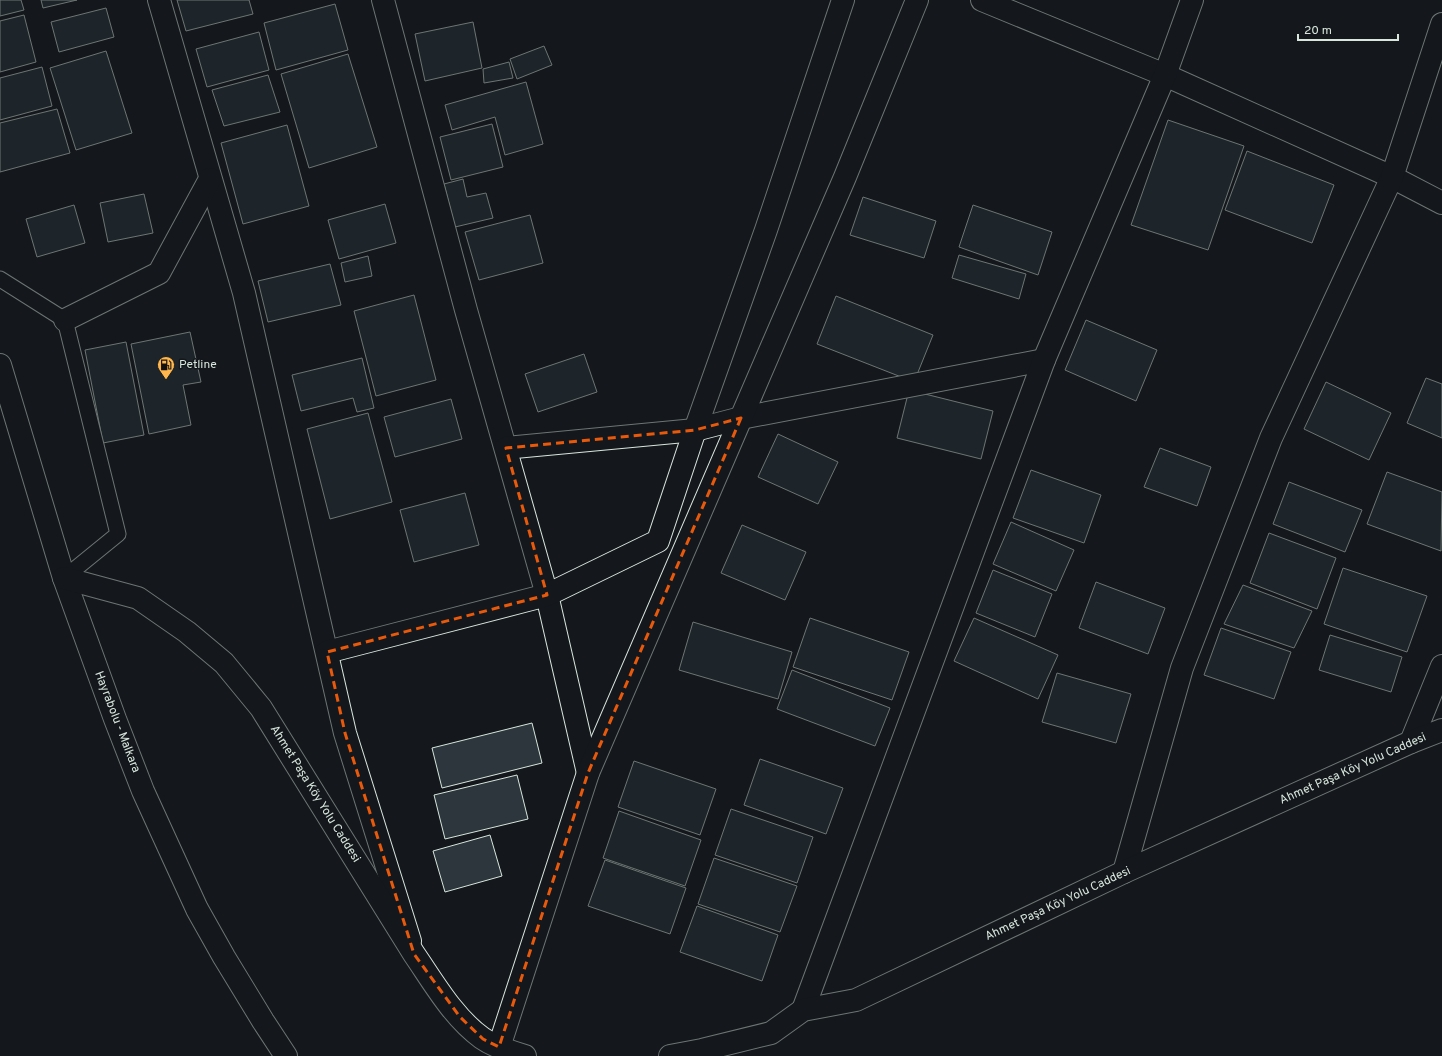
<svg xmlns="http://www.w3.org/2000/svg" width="1442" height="1056" viewBox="0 0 1442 1056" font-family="Overpass,sans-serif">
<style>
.building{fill:#2c363c;stroke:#d8e6dc}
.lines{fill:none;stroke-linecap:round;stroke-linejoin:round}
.lane-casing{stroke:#d8e6dc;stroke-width:17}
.street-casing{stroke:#d8e6dc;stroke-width:24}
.secondary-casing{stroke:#d8e6dc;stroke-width:24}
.lane{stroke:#14181c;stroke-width:15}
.street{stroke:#14181c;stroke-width:22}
.secondary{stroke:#14181c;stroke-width:22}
.marked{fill:none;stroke:#e8590c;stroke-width:3;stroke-dasharray:8 5;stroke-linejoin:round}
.labels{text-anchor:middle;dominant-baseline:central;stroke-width:3;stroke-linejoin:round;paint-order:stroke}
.poi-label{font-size:12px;fill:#d8e6dc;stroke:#14181c;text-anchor:start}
.street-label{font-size:12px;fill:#d8e6dc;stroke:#14181c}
</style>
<rect width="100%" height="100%" fill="#14181c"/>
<g class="building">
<path d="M0,0H21L24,10L0,16Z"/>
<path d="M41,0H77L43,8Z"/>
<path d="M177,0H249L253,14L186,31Z"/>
<path d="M335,4L348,50L276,70L264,23Z"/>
<path d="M106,8L114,37L59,52L51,22Z"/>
<path d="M24,15L36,62L0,72V21Z"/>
<path d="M473,22L482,68L425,81L415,34Z"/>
<path d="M259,32L269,70L207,87L196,49Z"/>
<path d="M544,46L552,65L517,79L510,59Z"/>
<path d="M106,51L132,133L76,150L50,68Z"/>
<path d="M348,54L377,147L309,168L281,74Z"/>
<path d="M509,62L513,78L484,83L483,69Z"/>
<path d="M42,67L52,106L0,120V78Z"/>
<path d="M268,75L280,112L224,126L212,90Z"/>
<path d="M526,82L543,144L505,155L495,117L452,130L445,105Z"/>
<path d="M57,109L70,153L0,172V123Z"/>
<path d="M1168,120L1244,146L1208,250L1131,225Z"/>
<path d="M492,124L503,167L451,180L440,137Z"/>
<path d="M287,125L309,206L243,224L221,143Z"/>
<path d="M1247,151L1334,185L1312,243L1225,210Z"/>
<path d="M463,179L467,197L486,193L493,218L455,227L444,184Z"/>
<path d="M144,194L153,233L108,242L100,203Z"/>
<path d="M863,197L936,221L924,258L850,235Z"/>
<path d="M385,204L396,243L339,259L328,220Z"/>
<path d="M74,205L85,243L37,257L26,219Z"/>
<path d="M973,205L1052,232L1038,275L959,247Z"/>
<path d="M530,215L543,263L479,280L465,232Z"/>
<path d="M959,255L1026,274L1019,299L952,278Z"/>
<path d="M368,256L372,276L345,282L341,263Z"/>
<path d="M330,264L341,305L268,322L258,281Z"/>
<path d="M414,295L436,380L376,396L354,311Z"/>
<path d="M836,296L933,335L914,382L817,344Z"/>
<path d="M1086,320L1157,350L1136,401L1065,370Z"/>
<path d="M190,332L201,382L183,385L191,425L149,434L131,344Z"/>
<path d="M126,342L144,435L103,443L85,350Z"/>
<path d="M584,354L597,392L538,412L525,374Z"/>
<path d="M362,358L374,408L357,412L353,398L301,411L292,375Z"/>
<path d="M1426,378L1442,384V438L1407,423Z"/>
<path d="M1326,382L1391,413L1369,460L1304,429Z"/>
<path d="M909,390L993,411L981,459L897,438Z"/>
<path d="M451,399L462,439L395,457L384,417Z"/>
<path d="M368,413L392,502L330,519L307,429Z"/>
<path d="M778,434L838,462L818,504L758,477Z"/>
<path d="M1160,448L1211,467L1197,506L1144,487Z"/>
<path d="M1031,470L1101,495L1084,543L1013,518Z"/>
<path d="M1387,472L1442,492L1441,551L1367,524Z"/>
<path d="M1289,482L1362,510L1345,552L1273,524Z"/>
<path d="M465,493L479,545L414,562L400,510Z"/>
<path d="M1011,522L1074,550L1056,591L993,564Z"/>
<path d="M742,525L806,552L785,600L721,573Z"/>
<path d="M1269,533L1336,558L1317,609L1250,583Z"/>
<path d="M1343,568L1427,596L1407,652L1324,624Z"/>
<path d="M993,570L1052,594L1035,637L976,613Z"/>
<path d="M1096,582L1165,608L1148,654L1079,628Z"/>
<path d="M1243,585L1312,611L1294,648L1224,624Z"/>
<path d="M810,618L909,652L892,700L793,667Z"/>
<path d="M974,618L1058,655L1038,699L954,661Z"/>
<path d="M693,622L792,652L778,699L679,670Z"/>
<path d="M1221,628L1291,652L1274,699L1204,675Z"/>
<path d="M1330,635L1402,657L1391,692L1319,670Z"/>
<path d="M792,670L890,708L875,746L777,709Z"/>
<path d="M1057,673L1131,694L1116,743L1042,722Z"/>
<path d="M532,723L542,763L442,788L432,748Z"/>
<path d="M760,759L843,788L826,834L744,805Z"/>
<path d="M634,761L716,789L700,835L618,807Z"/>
<path d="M517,775L528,819L445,839L434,795Z"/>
<path d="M731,809L813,837L797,883L715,855Z"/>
<path d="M619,811L701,840L685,886L603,858Z"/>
<path d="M490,835L502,876L445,892L433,851Z"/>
<path d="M714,858L797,886L780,932L698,904Z"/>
<path d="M605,860L686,888L670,934L588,906Z"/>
<path d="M697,906L778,935L762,981L680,952Z"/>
</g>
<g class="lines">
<defs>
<path id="lane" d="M0,279L65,320L118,534L64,578"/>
<g id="street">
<path d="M159,0L244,293L345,733L410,941"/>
<path d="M383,0L466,310L547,595L588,773"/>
<path d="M982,0L1165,75L1392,177L1442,203"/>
<path d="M65,320L159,273L210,179"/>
<path d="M506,448L695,430L741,418L1044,360"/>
<path d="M327,652L547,595L658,541L695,430L766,230L843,0"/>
<path d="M1411,742L1442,666"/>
<path d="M1124,872L1182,668L1271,438L1392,177L1442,24"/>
<path d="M803,1010L1044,360L1165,75L1192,0"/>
<path d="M499,1047L588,773L845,177L917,0"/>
</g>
<g id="secondary">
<path d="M0,365L64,578L115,719L143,791L197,909L224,957L263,1021L286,1056"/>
<path d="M64,578L138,598L187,632L224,663L261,708L414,954C434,983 453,1017 482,1038C495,1047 511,1052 525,1056"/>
<path d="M670,1056L702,1050L771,1033L803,1010L856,1000L1124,872L1411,742L1442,730"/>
</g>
</defs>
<use href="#lane" class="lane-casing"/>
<use href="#street" class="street-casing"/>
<use href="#secondary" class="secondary-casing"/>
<use href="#lane" class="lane"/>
<use href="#street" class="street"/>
<use href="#secondary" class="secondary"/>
</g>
<path d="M0 0H1442V1056H0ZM741,418L588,773L499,1047L483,1039L460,1017L414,954L345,733L327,652L547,595L506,448L695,430Z" fill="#14181c" fill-opacity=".55" fill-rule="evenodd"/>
<path class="marked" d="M741,418L588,773L499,1047L483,1039L460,1017L414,954L345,733L327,652L547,595L506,448L695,430Z"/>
<defs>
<symbol id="fuel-pin" viewBox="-11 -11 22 30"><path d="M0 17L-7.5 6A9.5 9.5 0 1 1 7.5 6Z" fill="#ffb74d" stroke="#14181c"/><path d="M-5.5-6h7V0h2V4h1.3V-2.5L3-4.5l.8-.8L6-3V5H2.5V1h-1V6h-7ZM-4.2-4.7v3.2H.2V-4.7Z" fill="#111"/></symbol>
</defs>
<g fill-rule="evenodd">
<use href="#fuel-pin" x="156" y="355" width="20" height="27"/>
</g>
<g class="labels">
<g class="poi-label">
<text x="179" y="365">Petline</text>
</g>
<g class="street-label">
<text transform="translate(117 722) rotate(69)">Hayrabolu - Malkara</text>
<text transform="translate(1353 769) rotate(-24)">Ahmet Paşa Köy Yolu Caddesi</text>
<text transform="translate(315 794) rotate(58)">Ahmet Paşa Köy Yolu Caddesi</text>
<text transform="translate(1058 904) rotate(-25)">Ahmet Paşa Köy Yolu Caddesi</text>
</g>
</g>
<path d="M1298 34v6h100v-6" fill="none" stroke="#d8e6dc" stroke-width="2"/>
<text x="1304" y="34" font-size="12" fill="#d8e6dc" stroke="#14181c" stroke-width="3" paint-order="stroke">20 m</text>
</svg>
